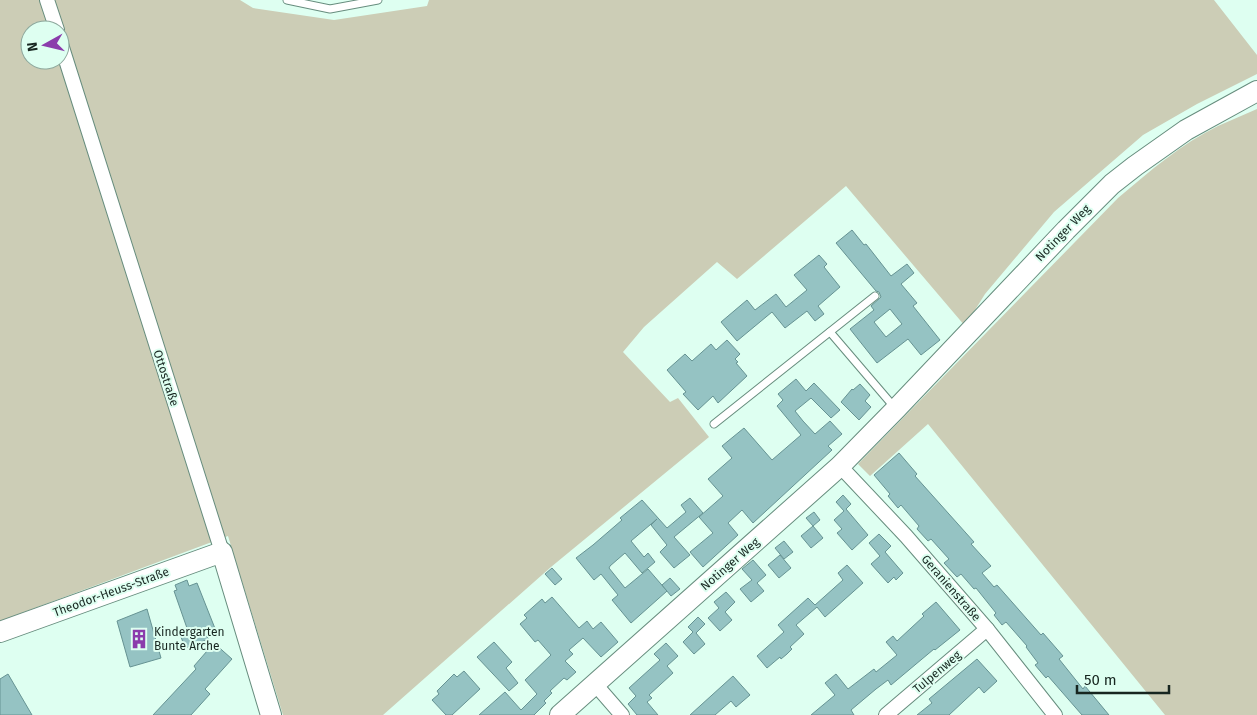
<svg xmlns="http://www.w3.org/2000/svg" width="1257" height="715" viewBox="0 0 1257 715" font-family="'Fira Sans',sans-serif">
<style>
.green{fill:#cccdb6;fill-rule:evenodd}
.building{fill:#95c3c3;stroke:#669393;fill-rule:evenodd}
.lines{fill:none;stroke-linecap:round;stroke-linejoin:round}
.lane-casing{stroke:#678d7e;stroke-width:9}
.street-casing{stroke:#678d7e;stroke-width:16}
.secondary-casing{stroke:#678d7e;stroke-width:22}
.lane{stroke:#fff;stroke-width:7}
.street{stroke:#fff;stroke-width:14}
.secondary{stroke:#fff;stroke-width:20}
.labels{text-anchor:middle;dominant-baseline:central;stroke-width:4;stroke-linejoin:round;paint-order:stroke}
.street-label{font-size:12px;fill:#172620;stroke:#defff1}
.poi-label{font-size:12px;fill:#172620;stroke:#defff1;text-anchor:start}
</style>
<rect width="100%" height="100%" fill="#defff1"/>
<g class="green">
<path d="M0,0H240L253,8L334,20L427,6L429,0H1214L1257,55V74L1197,104L1143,135L1054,212L985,294L965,326L846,186L737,279L717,262L644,327L623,352L670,402L678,398L709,437L551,567L383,715H283L228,536L0,621ZM30,30H60V60H30Z"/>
<path d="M1257,109V715H1165L928,424L870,476L858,464L1118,198C1150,171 1181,144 1218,126C1231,120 1244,115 1257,109Z"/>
</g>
<g class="building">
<path d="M852,230L864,245L866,244L891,276L907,264L914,273L901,284L917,303L913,306L940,340L921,355L908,339L877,363L850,329L874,310L871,306L881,297L879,292L876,291L836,243ZM890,309L902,324L886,337L874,322Z"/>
<path d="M819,255L827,264L824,267L840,287L818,306L824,314L815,321L807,311L785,328L772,312L737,341L721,322L747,300L755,310L776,294L786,307L807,290L794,275Z"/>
<path d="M727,340L740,354L735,359L738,362L736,363L747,376L718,403L713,396L698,410L683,394L686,392L667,370L685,354L692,361L711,344L716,350Z"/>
<path d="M796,379L806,391L814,383L840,410L831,418L811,398L795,411L803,421L815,434L830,421L842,434L828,446L832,450L753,523L742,510L728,523L738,535L703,567L690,552L713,533L699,517L723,496L708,479L732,458L722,446L744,428L772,460L801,435L777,406L783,400L778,394Z"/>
<path d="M860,384L870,395L865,401L871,407L859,420L841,402L852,389L853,390Z"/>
<path d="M899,453L917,474L915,476L974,542L971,544L991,566L982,573L994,587L997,585L1041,635L1043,633L1063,656L1059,659L1083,689L1085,686L1109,715H1082L1048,676L1046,678L1035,665L1038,663L1026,647L1027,646L1006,622L1002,625L994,615L996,613L976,588L974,589L961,574L957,577L944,563L949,559L931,539L928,541L917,529L919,526L901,505L898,508L888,496L890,494L874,475Z"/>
<path d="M843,495L851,504L846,509L868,535L852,550L837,533L842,529L834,520L844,511L836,502Z"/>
<path d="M690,498L703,513L674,537L690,555L674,568L660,552L667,545L651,525L657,519L631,541L644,557L648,553L655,562L642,573L625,553L610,566L609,568L625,588L648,569L667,591L631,623L612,600L618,595L601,574L594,580L576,558L593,545L622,520L620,518L642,500L667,528L686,512L681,505Z"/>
<path d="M814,512L820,520L813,526L806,518Z"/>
<path d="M813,526L823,538L811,548L801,536Z"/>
<path d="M879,534L891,546L885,552L903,573L896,580L894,577L888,583L871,564L880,556L869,543Z"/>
<path d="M784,541L793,552L784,559L775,548Z"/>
<path d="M780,555L791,568L779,578L768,565Z"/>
<path d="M753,560L766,575L757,583L764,591L751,602L740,589L752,580L742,569Z"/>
<path d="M847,565L863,583L825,617L817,607L796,625L804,634L790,647L792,649L787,654L781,659L780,657L767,668L757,656L784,632L778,625L808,598L815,605L843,580L838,573Z"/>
<path d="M552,568L562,579L555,585L545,574Z"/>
<path d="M670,578L680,589L671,596L662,585Z"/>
<path d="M187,580L189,586L197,583L216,631L205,635L209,639L185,648L180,634L188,631L174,591L177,590L175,585Z"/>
<path d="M726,592L735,602L725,612L732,620L720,631L708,618L719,608L714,602Z"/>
<path d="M552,597L579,628L587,621L593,629L601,622L618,642L601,657L583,638L569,650L573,654L565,661L576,672L567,680L564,678L550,691L552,693L544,701L546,703L534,715H479L505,692L521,710L537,694L525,680L551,655L538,640L535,642L520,624L527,618L524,615L542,599L545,603Z"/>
<path d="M936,602L960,630L935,650L934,649L891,685L888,680L876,689L851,710L854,715H811L835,695L825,683L836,674L848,689L874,669L876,672L897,655L886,642L893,636L897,641L924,616L922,614Z"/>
<path d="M147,609L161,658L130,667L117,621Z"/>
<path d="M698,617L705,624L696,633L705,644L694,654L683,642L693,632L688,627Z"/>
<path d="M494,642L512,662L506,668L518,683L509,691L477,657Z"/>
<path d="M214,643L232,659L205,689L210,694L191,715H153L196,669L194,666Z"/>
<path d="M666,643L678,656L667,666L673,673L649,695L652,698L647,702L658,715H637L628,704L636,696L629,688L660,660L654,654Z"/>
<path d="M977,659L997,681L984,693L979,687L949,715H917L932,703L929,699Z"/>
<path d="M464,671L480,689L452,715H446L432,700L439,694L437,691L454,674L457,677Z"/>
<path d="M8,674L32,715H0V679Z"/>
<path d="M733,676L750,695L736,707L731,701L715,715H690Z"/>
</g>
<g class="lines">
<defs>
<g id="lane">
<path d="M287,0L330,9L378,0"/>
<path d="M830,332L895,408"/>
<path d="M714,424L875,296"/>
</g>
<g id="street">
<path d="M47,0L57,30"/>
<path d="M60,41L222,552"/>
<path d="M840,466L906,536L987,629L1055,715"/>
<path d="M595,684L622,715"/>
<path d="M886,715L987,629"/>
</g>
<g id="secondary">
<path d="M0,632L222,552L271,715"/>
<path d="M560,715L840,466L896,409L1066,230L1112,184L1135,166L1186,130L1257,91"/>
</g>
</defs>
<use href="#lane" class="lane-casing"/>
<use href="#street" class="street-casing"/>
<use href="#secondary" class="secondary-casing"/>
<use href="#lane" class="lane"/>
<use href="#street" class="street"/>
<use href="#secondary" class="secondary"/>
</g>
<defs>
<symbol id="building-bare" viewBox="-9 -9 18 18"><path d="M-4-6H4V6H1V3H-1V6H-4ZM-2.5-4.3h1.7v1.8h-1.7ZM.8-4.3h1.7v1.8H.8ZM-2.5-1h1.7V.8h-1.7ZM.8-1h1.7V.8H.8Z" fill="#8b3cac" stroke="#defff1" stroke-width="2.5" paint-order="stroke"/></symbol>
</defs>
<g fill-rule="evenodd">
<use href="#building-bare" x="125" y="625" width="28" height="28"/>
</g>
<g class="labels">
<g class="street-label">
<text transform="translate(1063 233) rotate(-46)">Notinger Weg</text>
<text transform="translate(166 378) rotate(72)">Ottostraße</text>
<text transform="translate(730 564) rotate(-41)">Notinger Weg</text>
<text transform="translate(951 588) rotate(49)">Geranienstraße</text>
<text transform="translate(111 592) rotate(-20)">Theodor-Heuss-Straße</text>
<text transform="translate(937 672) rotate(-40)">Tulpenweg</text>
</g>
<g class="poi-label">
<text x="154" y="632">Kindergarten<tspan x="154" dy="14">Bunte Arche</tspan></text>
</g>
</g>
<g transform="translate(45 45) rotate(262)"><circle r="24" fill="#defff1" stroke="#8ea89d"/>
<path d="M0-4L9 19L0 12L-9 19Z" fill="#8b3cac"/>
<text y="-8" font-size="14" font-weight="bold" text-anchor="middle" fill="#172620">N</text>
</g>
<path d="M1077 685v8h92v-8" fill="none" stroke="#172620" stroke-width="2.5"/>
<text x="1084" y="685" font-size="15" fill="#172620" stroke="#defff1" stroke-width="4" paint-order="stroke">50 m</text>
</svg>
